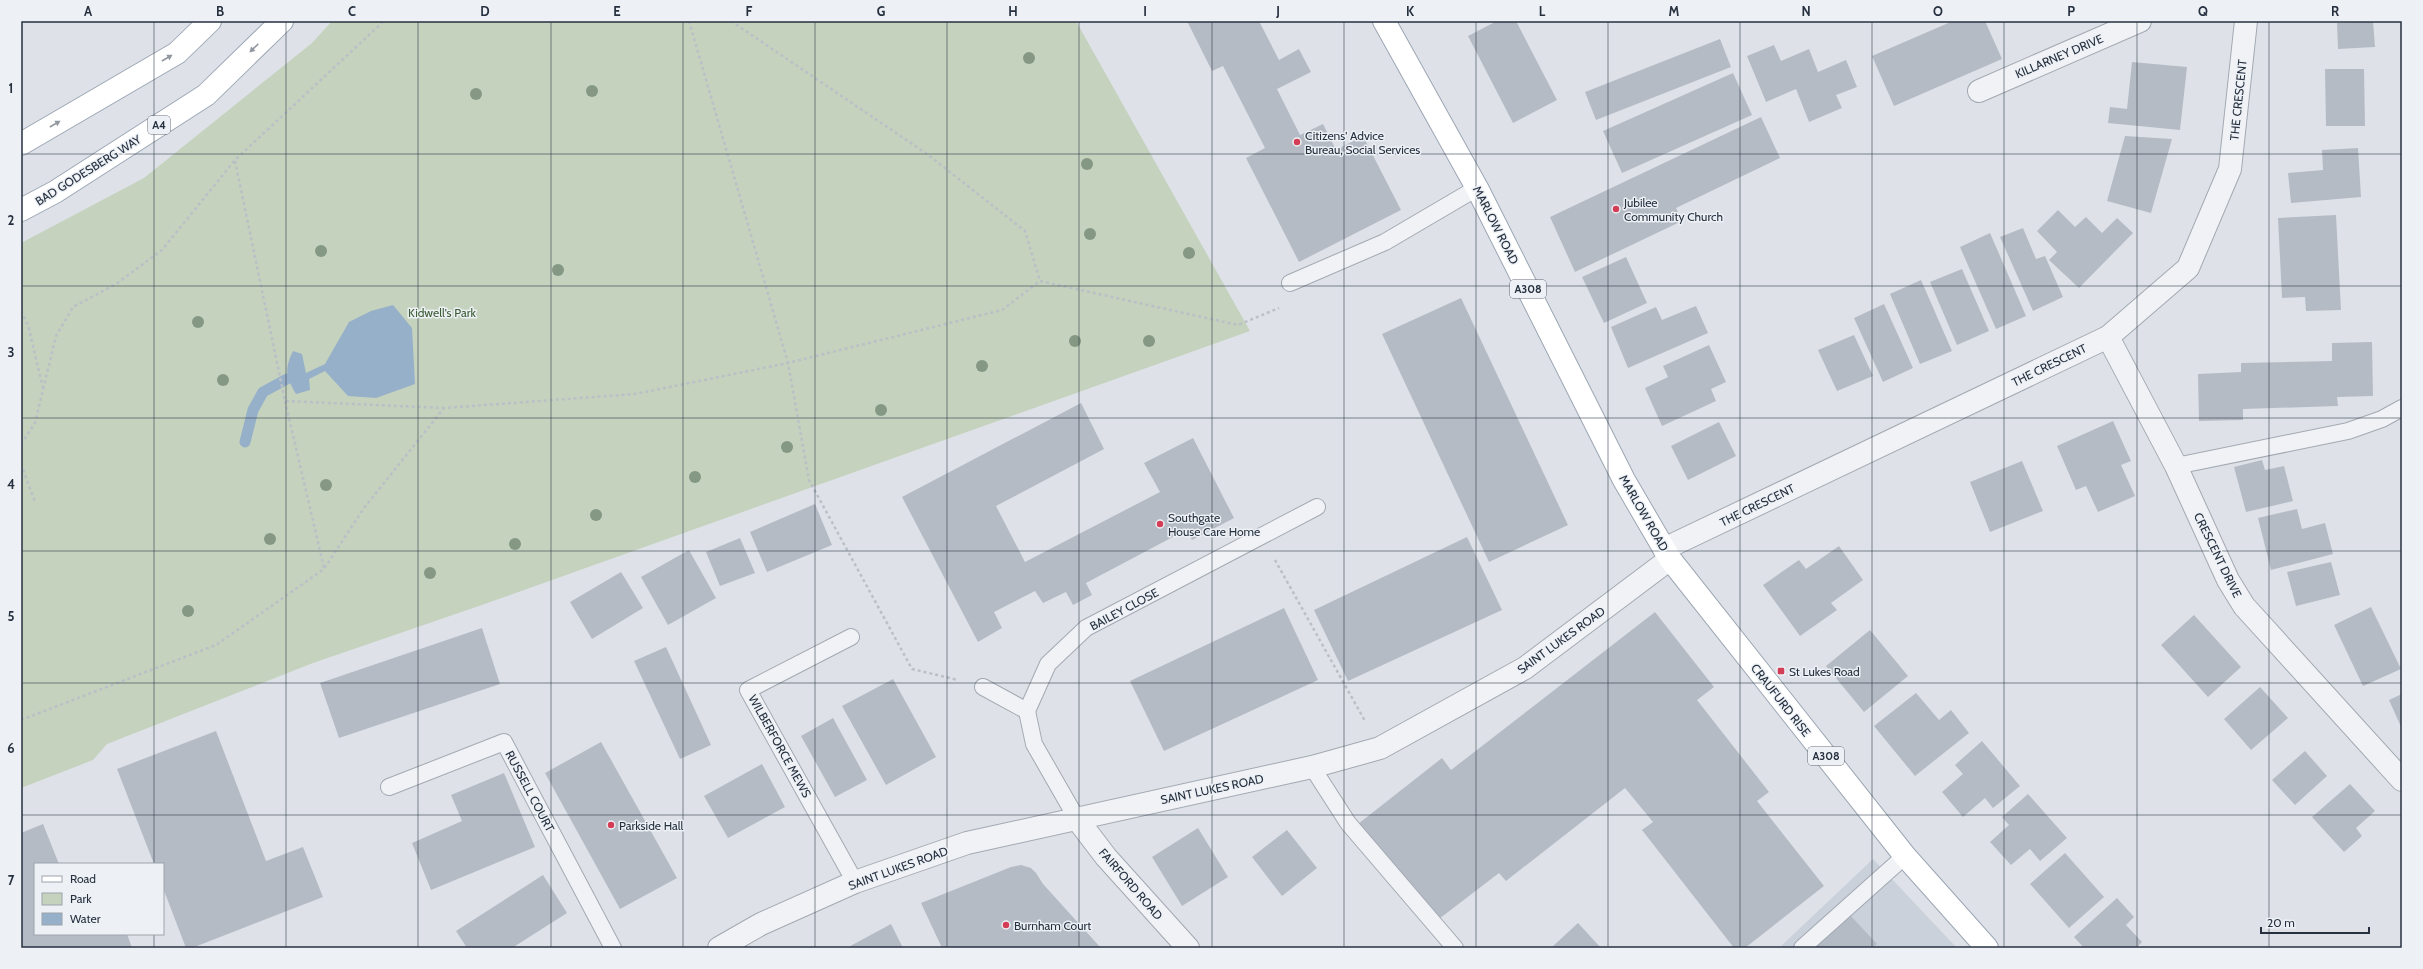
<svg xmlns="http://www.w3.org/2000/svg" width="2423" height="969" viewBox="0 0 2423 969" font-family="Cabin,sans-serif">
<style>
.built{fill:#cbd1da}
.green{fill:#c4d2be}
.water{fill:#97b0ca}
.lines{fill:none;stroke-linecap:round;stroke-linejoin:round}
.stream{stroke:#97b0ca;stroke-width:11}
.building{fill:#b5bbc5}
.lane-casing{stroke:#a3a9b2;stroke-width:18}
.street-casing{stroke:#a3a9b2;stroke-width:24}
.primary-casing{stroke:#9ca6b4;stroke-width:24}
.path{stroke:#bbc0c6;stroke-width:2.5;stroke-dasharray:3 3;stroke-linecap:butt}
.lane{stroke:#f0f2f6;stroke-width:16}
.street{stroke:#f0f2f6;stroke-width:22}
.primary{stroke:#fff;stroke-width:22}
.tree{fill:#849884}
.oneway{fill:#92989f}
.grid{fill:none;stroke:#26303f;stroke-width:1;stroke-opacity:0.55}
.poi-dot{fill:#d33d55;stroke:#edf1f5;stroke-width:1.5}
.labels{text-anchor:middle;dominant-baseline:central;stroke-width:3;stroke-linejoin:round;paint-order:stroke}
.shield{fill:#edf1f5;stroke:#626a76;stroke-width:1}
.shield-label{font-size:11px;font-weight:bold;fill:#26303f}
.street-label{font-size:12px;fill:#26303f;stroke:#edf1f5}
.poi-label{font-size:12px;fill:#26303f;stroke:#edf1f5;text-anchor:start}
.park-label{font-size:12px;fill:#3b5b33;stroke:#edf1f5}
.neatline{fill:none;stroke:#26303f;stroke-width:1.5}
.grid-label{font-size:13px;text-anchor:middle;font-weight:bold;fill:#26303f}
</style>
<rect width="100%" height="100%" fill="#dee2e8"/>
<path class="built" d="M1873,859L1957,948H1779Z"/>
<path class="green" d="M332,21H1076L1250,331L479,606L313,663L107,744L93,760L21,788V243L144,178L312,43Z"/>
<path class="water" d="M393,305L412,328L415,384L376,398L348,396L325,371L309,379L310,390L296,394C286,377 284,370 293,351L302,354L306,373L325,364L349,322L371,311Z"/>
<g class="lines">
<path class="stream" d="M245,442L253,410L263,392L287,379"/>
</g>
<g class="building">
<path d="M1187,21H1259L1279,60L1299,49L1311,72L1277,89L1300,135L1323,124L1336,150L1363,136L1401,210L1299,262L1246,158L1265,148L1223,66L1212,71Z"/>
<path d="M1497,21H1516L1557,100L1513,123L1468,36Z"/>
<path d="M1953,21H1985L2002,59L1894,106L1872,56Z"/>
<path d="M2373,21L2375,47L2338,49L2337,23Z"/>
<path d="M1720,39L1731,67L1596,120L1585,92Z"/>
<path d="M1774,45L1781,61L1809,49L1818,72L1846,60L1857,87L1836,95L1842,108L1809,122L1796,89L1766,102L1747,56Z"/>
<path d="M2132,62L2187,67L2180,130L2108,123L2110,107L2127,109Z"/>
<path d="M2325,69H2364L2365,126H2326Z"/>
<path d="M1733,73L1752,115L1622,173L1603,131Z"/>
<path d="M1761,117L1780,158L1676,208L1682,221L1575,272L1550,217Z"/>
<path d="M2125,136L2172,139L2151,213L2107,201Z"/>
<path d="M2358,148L2361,197L2291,203L2288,173L2323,170L2322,150Z"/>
<path d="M2058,210L2075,227L2086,217L2102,233L2117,218L2133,233L2079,288L2049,260L2057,252L2037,231Z"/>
<path d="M2336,215L2341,310L2306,311L2305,297L2282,298L2278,218Z"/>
<path d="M2023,228L2036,259L2045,256L2063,297L2033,311L2000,237Z"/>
<path d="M1990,233L2026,316L1996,329L1960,247Z"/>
<path d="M1626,257L1647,303L1604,323L1582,277Z"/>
<path d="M1962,269L1989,331L1957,345L1930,282Z"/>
<path d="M1921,280L1952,351L1920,364L1890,294Z"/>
<path d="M1461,298L1568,525L1489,562L1382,334Z"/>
<path d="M1884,304L1913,368L1883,382L1854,318Z"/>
<path d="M1696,306L1708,333L1628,368L1611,327L1656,307L1662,320Z"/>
<path d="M1854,335L1873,376L1837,391L1818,350Z"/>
<path d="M2372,342L2373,396L2337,397L2338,406L2243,409V420L2199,421L2198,374L2241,372V363L2332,361V343Z"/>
<path d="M1709,345L1726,382L1711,389L1716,401L1662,426L1645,388L1668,377L1663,366Z"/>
<path d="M1081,403L1104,449L996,506L1025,562L1160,492L1144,463L1193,438L1234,518L1192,540L1186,530L1086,583L1092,595L1073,605L1066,592L1043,603L1035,591L994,612L1002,628L978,642L902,497Z"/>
<path d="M2113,421L2131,461L2121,465L2135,496L2098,512L2086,486L2076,490L2057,446Z"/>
<path d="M1719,422L1736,456L1688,480L1671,446Z"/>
<path d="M2262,460L2265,470L2284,466L2293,501L2246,512L2234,467Z"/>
<path d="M2022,461L2043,511L1990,532L1970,482Z"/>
<path d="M815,504L832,545L767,572L750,532Z"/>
<path d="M2297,509L2302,529L2325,523L2333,554L2271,570L2258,518Z"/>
<path d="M1467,537L1502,610L1348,681L1314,610Z"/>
<path d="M740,538L755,573L720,586L706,552Z"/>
<path d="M1839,546L1863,580L1831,603L1837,610L1800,636L1763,585L1799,560L1806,569Z"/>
<path d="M689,550L716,598L668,625L641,577Z"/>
<path d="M2331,562L2340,595L2296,606L2287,572Z"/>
<path d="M621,572L643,608L592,639L570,602Z"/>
<path d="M2371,607L2401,669L2363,686L2334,625Z"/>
<path d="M1284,608L1318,680L1164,751L1130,681Z"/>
<path d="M1655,612L1714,687L1697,700L1769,792L1757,801L1824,886L1745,948H1734L1642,830L1653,822L1625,788L1506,881L1499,873L1435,922L1358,824L1442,758L1451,770Z"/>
<path d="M2194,615L2241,667L2208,697L2161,645Z"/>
<path d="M482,628L500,684L339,738L320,683Z"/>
<path d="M1870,630L1908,676L1864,712L1826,666Z"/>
<path d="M666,647L711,745L680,759L634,661Z"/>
<path d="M893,679L936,757L886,785L842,706Z"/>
<path d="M2260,687L2288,718L2251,750L2224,719Z"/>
<path d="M1916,693L1939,720L1951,710L1969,733L1915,776L1874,726Z"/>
<path d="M2402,694V729L2389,700Z"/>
<path d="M833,718L867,780L835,797L801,736Z"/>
<path d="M216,731L266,861L303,847L323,897L192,948H186L163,888V864H154L117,769Z"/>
<path d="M1982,741L2020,786L1993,808L1985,798L1963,817L1942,792L1963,774L1955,765Z"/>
<path d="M601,742L677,878L620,909L545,773Z"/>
<path d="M2305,751L2327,776L2295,805L2272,780Z"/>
<path d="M762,764L785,807L728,838L704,796Z"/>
<path d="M504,773L535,847L431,890L412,843L462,821L451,795Z"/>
<path d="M2350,784L2375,811L2356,828L2362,836L2344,852L2312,817Z"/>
<path d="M2028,794L2067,838L2040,861L2030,849L2011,865L1990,842L2009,825L2002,817Z"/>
<path d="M43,824L59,864H35V934H127L132,948H21V833Z"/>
<path d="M1198,828L1228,877L1182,906L1152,857Z"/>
<path d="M1287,830L1317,868L1282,896L1252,857Z"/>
<path d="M2065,853L2104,897L2069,928L2030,884Z"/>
<path d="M1021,865L1031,868L1036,873L1043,884L1101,948H942L921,903L1011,867Z"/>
<path d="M543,875L567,913L512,948H467L456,931Z"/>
<path d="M2117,898L2134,917L2126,925L2142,942L2136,948H2084L2074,937Z"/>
<path d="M1849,914L1877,944L1872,948H1812Z"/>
<path d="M1578,923L1601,948H1551Z"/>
<path d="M891,924L903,948H847L854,944Z"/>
</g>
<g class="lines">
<defs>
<g id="lane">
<path d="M1290,283L1385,242L1477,188"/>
<path d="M2176,466L2348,431L2382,419L2402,408"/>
<path d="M851,637L748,690L855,882"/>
<path d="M983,687L1027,711"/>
<path d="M1312,767L1348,823L1455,948"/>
<path d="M389,787L504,742L613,948"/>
<path d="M1077,819L1034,744L1027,711L1048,664L1086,628L1317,507"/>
<path d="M1802,948L1905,856"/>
</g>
<g id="street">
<path d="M1979,91L2140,21"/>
<path d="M2108,337L2176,466L2228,580L2244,606L2402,780"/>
<path d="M1664,549L2108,337L2188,268L2230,169L2246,21"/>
<path d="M1077,819L1106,857L1188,948"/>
<path d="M719,948L761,924L855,882L967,843L1312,767L1380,748L1525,668L1670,559"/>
</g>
<g id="primary">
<path d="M1384,21L1477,188L1624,480L1670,559L1905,856L1987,948"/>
<path d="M21,144L177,53L210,21"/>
<path d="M21,210L55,192L206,95L282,21"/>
</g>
</defs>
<use href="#lane" class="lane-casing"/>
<use href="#street" class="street-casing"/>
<use href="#primary" class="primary-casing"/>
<g class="path">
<path d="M689,21L788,363L809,480L912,669L958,680"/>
<path d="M731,21L927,154L1025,231L1040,281"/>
<path d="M235,161L285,401L444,408"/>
<path d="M21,311L28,325L43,388"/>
<path d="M285,401L324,568"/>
<path d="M21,444L35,423L56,336L73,307L116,284L162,250L235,160L384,21"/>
<path d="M21,464L35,502"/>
<path d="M1275,560L1365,721"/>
<path d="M21,720L216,645L324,569L364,508L444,408L635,394L788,363L1002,310L1040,281L1238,325L1279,308"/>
</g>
<use href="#lane" class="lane"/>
<use href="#street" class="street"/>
<use href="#primary" class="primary"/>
</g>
<g class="tree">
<circle cx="1029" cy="58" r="6"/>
<circle cx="592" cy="91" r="6"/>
<circle cx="476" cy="94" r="6"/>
<circle cx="1087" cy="164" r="6"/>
<circle cx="1090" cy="234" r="6"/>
<circle cx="321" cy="251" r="6"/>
<circle cx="1189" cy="253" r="6"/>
<circle cx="558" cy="270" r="6"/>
<circle cx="198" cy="322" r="6"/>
<circle cx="1075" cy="341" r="6"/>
<circle cx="1149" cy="341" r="6"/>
<circle cx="982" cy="366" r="6"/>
<circle cx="223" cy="380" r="6"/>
<circle cx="881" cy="410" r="6"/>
<circle cx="787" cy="447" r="6"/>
<circle cx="695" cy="477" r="6"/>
<circle cx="326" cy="485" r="6"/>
<circle cx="596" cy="515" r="6"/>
<circle cx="270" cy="539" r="6"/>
<circle cx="515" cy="544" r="6"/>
<circle cx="430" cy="573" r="6"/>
<circle cx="188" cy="611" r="6"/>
</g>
<defs><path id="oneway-solid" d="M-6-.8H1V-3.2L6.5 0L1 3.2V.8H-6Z"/></defs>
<g class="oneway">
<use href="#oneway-solid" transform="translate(254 48) rotate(136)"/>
<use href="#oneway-solid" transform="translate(167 58) rotate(-30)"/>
<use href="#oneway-solid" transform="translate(55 124) rotate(-30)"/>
</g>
<path class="grid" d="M154,21V864M286,21V948M418,21V948M551,21V948M683,21V948M815,21V948M947,21V948M1079,21V948M1212,21V948M1344,21V948M1476,21V948M1608,21V948M1740,21V948M1872,21V948M2004,21V948M2137,21V948M2269,21V948M21,154H2402M21,286H2402M21,418H2402M21,551H2402M21,683H2402M21,815H2402M154,934V948"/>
<g class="poi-dot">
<circle cx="1297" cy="142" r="4"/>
<circle cx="1616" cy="209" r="4"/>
<circle cx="1160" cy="524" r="4"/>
<rect x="1777" y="667" width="8" height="8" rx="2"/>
<circle cx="611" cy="825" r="4"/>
<circle cx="1006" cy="925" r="4"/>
</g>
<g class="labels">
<g class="shield">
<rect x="148" y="116" width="22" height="18" rx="3"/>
<rect x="1510" y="280" width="36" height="18" rx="3"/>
<rect x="1808" y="747" width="36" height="18" rx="3"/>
</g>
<g class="shield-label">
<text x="159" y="125">A4</text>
<text x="1528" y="289">A308</text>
<text x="1826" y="756">A308</text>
</g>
<g class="street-label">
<text transform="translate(2059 56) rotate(-23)">KILLARNEY DRIVE</text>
<text transform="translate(2238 100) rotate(-84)">THE CRESCENT</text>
<text transform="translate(88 170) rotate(-32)">BAD GODESBERG WAY</text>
<text transform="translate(1496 225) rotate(63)">MARLOW ROAD</text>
<text transform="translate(2049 365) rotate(-26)">THE CRESCENT</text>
<text transform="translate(1757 505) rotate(-26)">THE CRESCENT</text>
<text transform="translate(1644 513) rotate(60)">MARLOW ROAD</text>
<text transform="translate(2218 555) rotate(64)">CRESCENT DRIVE</text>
<text transform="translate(1124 609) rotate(-28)">BAILEY CLOSE</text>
<text transform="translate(1561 640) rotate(-36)">SAINT LUKES ROAD</text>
<text transform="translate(1781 700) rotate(52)">CRAUFURD RISE</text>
<text transform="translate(780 746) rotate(61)">WILBERFORCE MEWS</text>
<text transform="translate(1212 789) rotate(-12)">SAINT LUKES ROAD</text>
<text transform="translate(530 791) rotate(62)">RUSSELL COURT</text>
<text transform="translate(898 868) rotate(-20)">SAINT LUKES ROAD</text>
<text transform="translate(1131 884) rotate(49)">FAIRFORD ROAD</text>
</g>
<g class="poi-label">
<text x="1305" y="135">Citizens' Advice<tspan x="1305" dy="14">Bureau, Social Services</tspan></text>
<text x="1624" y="202">Jubilee<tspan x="1624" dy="14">Community Church</tspan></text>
<text x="1168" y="517">Southgate<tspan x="1168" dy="14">House Care Home</tspan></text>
<text x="1789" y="671">St Lukes Road</text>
<text x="619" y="825">Parkside Hall</text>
<text x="1014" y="925">Burnham Court</text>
</g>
<g class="park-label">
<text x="442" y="312">Kidwell's Park</text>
</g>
</g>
<rect width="2423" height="969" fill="none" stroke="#edf1f5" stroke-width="44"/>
<rect x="34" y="863" width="130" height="72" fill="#edf1f5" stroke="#9da4ac"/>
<rect x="42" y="876" width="20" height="6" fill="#ffffff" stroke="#9da4ac"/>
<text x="70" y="883" font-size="12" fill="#26303f">Road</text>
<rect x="42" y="893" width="20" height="12" fill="#c4d2be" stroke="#9da4ac"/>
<text x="70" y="903" font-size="12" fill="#26303f">Park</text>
<rect x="42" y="913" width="20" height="12" fill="#97b0ca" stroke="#9da4ac"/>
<text x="70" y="923" font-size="12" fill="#26303f">Water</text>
<path d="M2261 927v6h108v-6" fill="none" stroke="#26303f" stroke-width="2"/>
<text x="2267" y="927" font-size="12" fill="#26303f" stroke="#edf1f5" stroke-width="3" paint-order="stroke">20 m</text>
<rect x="22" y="22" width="2379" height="925" class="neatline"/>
<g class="grid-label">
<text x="88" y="16">A</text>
<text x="220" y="16">B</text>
<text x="352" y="16">C</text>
<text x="485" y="16">D</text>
<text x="617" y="16">E</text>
<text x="749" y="16">F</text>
<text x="881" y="16">G</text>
<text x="1013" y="16">H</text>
<text x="1145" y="16">I</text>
<text x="1278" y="16">J</text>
<text x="1410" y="16">K</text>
<text x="1542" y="16">L</text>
<text x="1674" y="16">M</text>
<text x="1806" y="16">N</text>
<text x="1938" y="16">O</text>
<text x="2071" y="16">P</text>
<text x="2203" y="16">Q</text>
<text x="2335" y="16">R</text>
<text x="11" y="93">1</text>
<text x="11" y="225">2</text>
<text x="11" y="357">3</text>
<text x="11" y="489">4</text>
<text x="11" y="621">5</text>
<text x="11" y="753">6</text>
<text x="11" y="885">7</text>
</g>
</svg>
